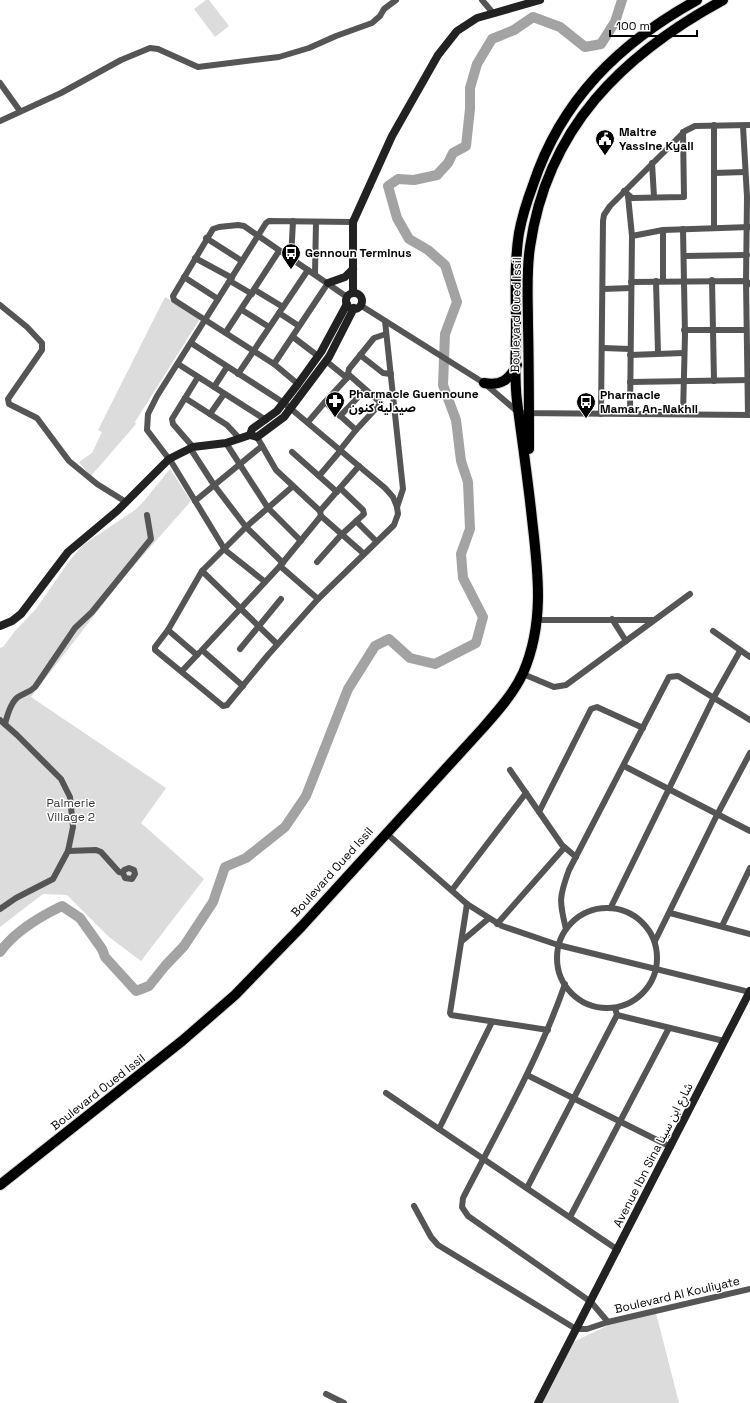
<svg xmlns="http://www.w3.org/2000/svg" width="750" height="1403" viewBox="0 0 750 1403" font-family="'Space Grotesk','Noto Sans Arabic',sans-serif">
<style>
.green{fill:#dcdcdc}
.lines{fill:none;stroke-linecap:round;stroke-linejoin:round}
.river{stroke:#a3a3a3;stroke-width:10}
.primary-casing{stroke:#dbdbdb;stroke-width:12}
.street{stroke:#555;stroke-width:6}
.secondary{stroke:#222;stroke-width:8}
.primary{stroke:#000;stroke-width:10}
.labels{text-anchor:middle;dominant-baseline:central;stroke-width:3;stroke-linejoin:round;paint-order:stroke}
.poi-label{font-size:12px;font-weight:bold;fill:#000;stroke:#fff;text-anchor:start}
.street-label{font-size:12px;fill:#000;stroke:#fff}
.park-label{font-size:12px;fill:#333;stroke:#fff}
</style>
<rect width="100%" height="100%" fill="#fff"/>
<g class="green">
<path d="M206,0H209L229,26L215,37L194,9Z"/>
<path d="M165,297L201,317L135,422L136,424L91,476L79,462L92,453L102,432L98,430Z"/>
<path d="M170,469L191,501L124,577L31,697L166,788L141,823L204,879L141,961L109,937L67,895L43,894L0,927V648L3,647L15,631L36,609L70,560L83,545L135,510L144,501Z"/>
<path d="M656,1313L679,1403H539L571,1343L615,1322Z"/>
</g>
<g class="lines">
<path class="river" d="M0,952C15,931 39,917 62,906L80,918L102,949L105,957L136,991L149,986L165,966L184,946L213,902L225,867L246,858L285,827L306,796L348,689L375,646L389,639L410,658L435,664L476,643L483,617L463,578L461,554L470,529L468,482L461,461L456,420L443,385L445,334L457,302L445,265L428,250L409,239L397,218L388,186L398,179L414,180L437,175L448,163L453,153L466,146L470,109V88L477,64L492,39L514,30L533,17L560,27L585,47L601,44L615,22L622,0"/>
<defs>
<g id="primary">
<path d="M484,383C501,386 509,380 517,365"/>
<path d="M529,449C529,408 529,367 528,325C528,299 526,273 530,247C547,128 622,55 723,0"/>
<path d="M0,1185L182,1041L235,995L302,926L482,729C497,712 514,693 523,673C545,623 538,571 532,519C528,480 522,440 517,401C514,377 516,351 516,327C516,296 514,264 519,233C522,217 527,201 533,185C561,100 619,43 697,0"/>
</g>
</defs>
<use href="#primary" class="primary-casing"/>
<g class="street">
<path d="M482,0L493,13"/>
<path d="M0,83L20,111"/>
<path d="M0,121L61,93L121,60L150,48L158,49L198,67L279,57L309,48L336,36L372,23L380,16L384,9L396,0"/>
<path d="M714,125V228"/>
<path d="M743,126L747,197L746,281L748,415"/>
<path d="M652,163L654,197"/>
<path d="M714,173L745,172"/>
<path d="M624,191L632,198L684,197L683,132"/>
<path d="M628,196L632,236"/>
<path d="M683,229L685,335L683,414"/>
<path d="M663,230V281"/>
<path d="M206,238L242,261"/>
<path d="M684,256L747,255"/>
<path d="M195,258L232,278"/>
<path d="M291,259L293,221"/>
<path d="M315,274L316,222"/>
<path d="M184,277L218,299"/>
<path d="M712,280L714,381"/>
<path d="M230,281L252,294"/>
<path d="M656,281L658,353"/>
<path d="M631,282L746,281L750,284"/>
<path d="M603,289L631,288"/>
<path d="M255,290L283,307"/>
<path d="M0,305L27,327L42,343V350L8,399L9,404L37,418L69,461L97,484L126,502"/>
<path d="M360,305L484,383L519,413L750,415"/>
<path d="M242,310L269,327"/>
<path d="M279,313L299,326"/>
<path d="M385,321L403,489L397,507"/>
<path d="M684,330H746"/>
<path d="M226,332L279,251"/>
<path d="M293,337L318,356"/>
<path d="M191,343L284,403L385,488L393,497L397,507L398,514L394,525L318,599L268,655L227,705L223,706L155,650V647L168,630L202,571L246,527L292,487"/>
<path d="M603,348L630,349"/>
<path d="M360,355L383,373L391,374"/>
<path d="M630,355L684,353"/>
<path d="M326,361L347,378L325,402L356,430L340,450"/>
<path d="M178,364L266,420"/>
<path d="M274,364L328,283"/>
<path d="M238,374L308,270"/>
<path d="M348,374L381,403L356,430"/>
<path d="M347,378L349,369L374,338L386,334"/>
<path d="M630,382L750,380"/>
<path d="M298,384L274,364L174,300L173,296L213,229L219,227L238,225L244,226L347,297"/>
<path d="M214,387L227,367"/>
<path d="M185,398L227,425L240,439"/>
<path d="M210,414L224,394"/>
<path d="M601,414L603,221L604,215L610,206L685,131L695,126L750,125"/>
<path d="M630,414L632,236L663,230L750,227"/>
<path d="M340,416L365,390"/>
<path d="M308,422L325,402"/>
<path d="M257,437L276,470L320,511L321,516L363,553"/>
<path d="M226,443L268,508L301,541"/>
<path d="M193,447L173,424L172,419L198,377"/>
<path d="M190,448L214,485L246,527L283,563"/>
<path d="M292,452L337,492"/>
<path d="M319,476L341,450"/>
<path d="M195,501L262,446"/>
<path d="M320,511L359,466"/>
<path d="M356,521L376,541"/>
<path d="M317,562L341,535L364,514L363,510L340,488"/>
<path d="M280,566L318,599"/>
<path d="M202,571L277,644"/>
<path d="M264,581L225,550L172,463L147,430L148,414L157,396L266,223L269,221L353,222"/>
<path d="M612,619L626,641"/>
<path d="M538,620H653"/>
<path d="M168,630L197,655"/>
<path d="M713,631L750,657"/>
<path d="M240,649L281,599"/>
<path d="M182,671L199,653"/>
<path d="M523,674L554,687L566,685L690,594"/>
<path d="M243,686L202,650L280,566L321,516"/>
<path d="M0,720L17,735L61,779L70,797L73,827L68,851L53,879L16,898L0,909"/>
<path d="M5,724C7,716 11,702 18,697C24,693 29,693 35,687L75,628L92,612L151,539L147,515"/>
<path d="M624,766L750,831"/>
<path d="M510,770L562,845L576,857"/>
<path d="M539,812L591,709L597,707L643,728"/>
<path d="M386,833L467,904L502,926L558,945L750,992"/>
<path d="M68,851L96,850L101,852L119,872L123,873L125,878L132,879L135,874L134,870L129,868L124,870L123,873"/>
<path d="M452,890L526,793"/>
<path d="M467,904L450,1013L451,1015L548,1030"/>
<path d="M611,907L714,697L740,651"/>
<circle cx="607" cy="958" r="50"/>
<path d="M670,913L750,934"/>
<path d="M497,924L564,848"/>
<path d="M722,926L750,868"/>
<path d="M566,929C559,901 559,897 569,870L669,677L678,676L750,720"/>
<path d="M462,941L488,919"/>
<path d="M655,941L717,815L750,753"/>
<path d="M565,984C539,1059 499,1128 463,1198L462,1207L468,1216L591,1302L608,1322"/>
<path d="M617,1015L724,1041"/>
<path d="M492,1022L439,1129L618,1250"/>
<path d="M527,1075L671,1147"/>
<path d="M386,1093L439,1129"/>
<path d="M527,1188L617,1015L615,1008"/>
<path d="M414,1206L431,1237L438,1245L576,1329H587L608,1322L750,1289"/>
<path d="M570,1217L669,1028"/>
<path d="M326,1394L344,1403"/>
</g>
<g class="secondary">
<path d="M328,283L345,277L353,269"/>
<path d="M353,293V222L392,136L438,55L457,31L477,18L540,0"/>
<circle cx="354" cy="301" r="8"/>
<path d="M250,435L252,429L277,411L298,384L321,352L347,304"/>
<path d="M0,626L12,621L21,614L68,552L117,511L169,459L193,447L226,443L250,435L257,437L284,417L329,357L354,308"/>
<path d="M538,1403L750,991"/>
</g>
<use href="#primary" class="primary"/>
</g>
<defs>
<symbol id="civic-pin" viewBox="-11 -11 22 30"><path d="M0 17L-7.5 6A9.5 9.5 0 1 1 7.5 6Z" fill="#000" stroke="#fff"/><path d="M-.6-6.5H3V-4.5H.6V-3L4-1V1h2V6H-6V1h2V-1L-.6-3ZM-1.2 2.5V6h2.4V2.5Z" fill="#fff"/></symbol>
<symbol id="bus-pin" viewBox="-11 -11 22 30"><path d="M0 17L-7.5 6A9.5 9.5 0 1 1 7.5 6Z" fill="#000" stroke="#fff"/><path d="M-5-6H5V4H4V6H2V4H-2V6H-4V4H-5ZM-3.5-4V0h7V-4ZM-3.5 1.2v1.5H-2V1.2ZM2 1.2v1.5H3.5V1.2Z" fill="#fff"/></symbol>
<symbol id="pharmacy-pin" viewBox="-11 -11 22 30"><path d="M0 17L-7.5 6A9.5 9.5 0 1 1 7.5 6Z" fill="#000" stroke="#fff"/><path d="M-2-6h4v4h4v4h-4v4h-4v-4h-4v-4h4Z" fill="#fff"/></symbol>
</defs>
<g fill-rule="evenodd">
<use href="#civic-pin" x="594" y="128" width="22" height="30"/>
<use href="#bus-pin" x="280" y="242" width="22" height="30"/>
<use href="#pharmacy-pin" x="324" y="390" width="22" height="30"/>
<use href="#bus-pin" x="575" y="391" width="22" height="30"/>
</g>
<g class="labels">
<g class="poi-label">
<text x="619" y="132">Maitre<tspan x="619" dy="14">Yassine Kyali</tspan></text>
<text x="305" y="253">Gennoun Terminus</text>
<text x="349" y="394">Pharmacie Guennoune<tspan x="349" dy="14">صيدلية كنون</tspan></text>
<text x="600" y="395">Pharmacie<tspan x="600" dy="14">Mamar An-Nakhil</tspan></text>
</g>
<g class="street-label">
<text transform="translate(516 315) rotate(-89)">Boulevard Oued Issil</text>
<text transform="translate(332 872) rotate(-48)">Boulevard Oued Issil</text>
<text transform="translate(98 1092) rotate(-38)">Boulevard Oued Issil</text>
<text transform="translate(653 1155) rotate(-63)">Avenue Ibn Sina شارع ابن سينا</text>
<text transform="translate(677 1295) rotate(-13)">Boulevard Al Kouliyate</text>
</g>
<g class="park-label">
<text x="71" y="803">Palmerie<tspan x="71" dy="14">Village 2</tspan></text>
</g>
</g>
<path d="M610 30v6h87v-6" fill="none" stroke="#000000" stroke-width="2"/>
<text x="616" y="30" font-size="12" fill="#000000" stroke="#ffffff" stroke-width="3" paint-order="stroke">100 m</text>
</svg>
